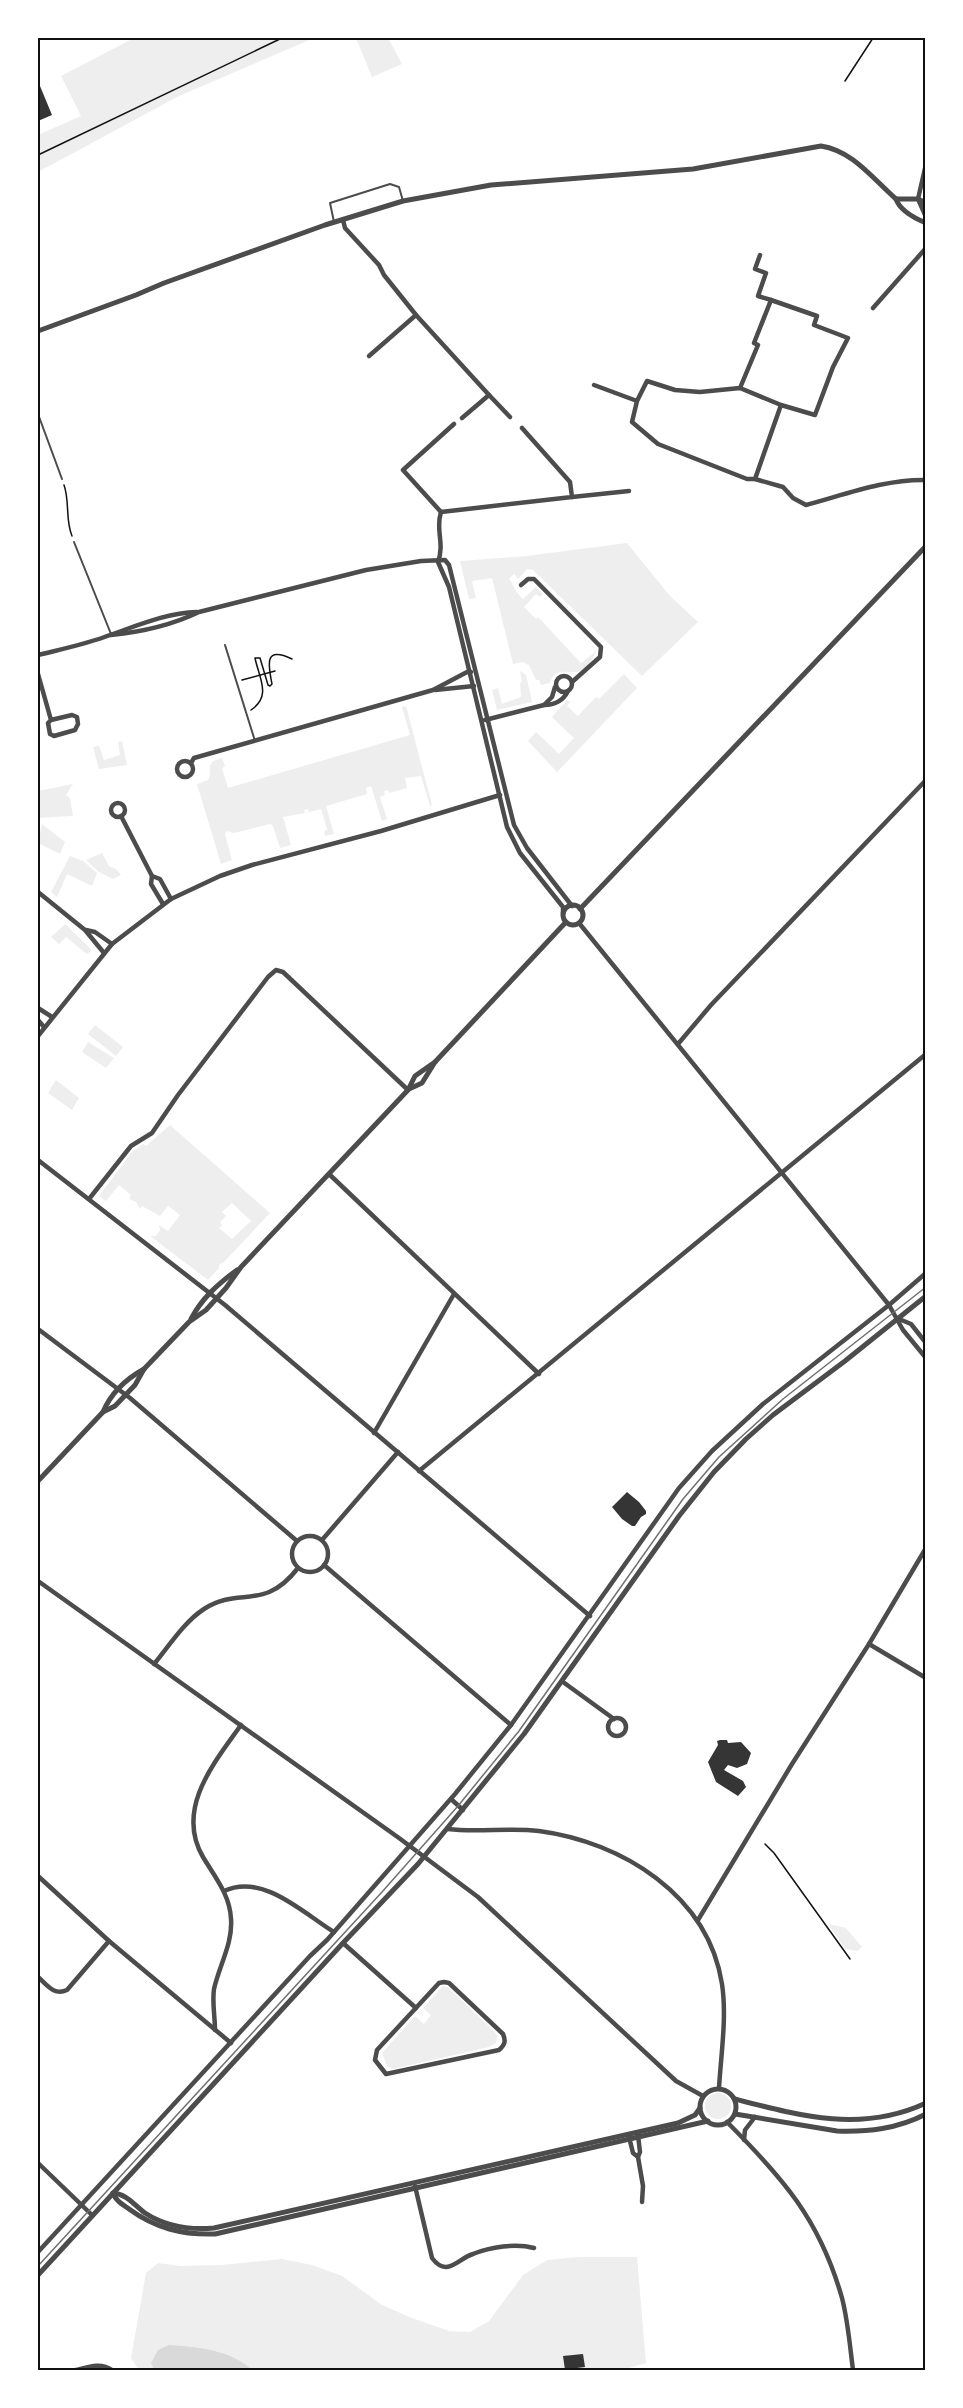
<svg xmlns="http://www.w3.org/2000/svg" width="963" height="2408" viewBox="0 0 963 2408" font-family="Karla,sans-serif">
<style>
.green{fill:#eee;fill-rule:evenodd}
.water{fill:#d9d9d9}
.building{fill:#353535}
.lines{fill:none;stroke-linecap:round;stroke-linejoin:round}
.path{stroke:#111;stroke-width:1.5}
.service{stroke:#4c4c4c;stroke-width:2}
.minor{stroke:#4c4c4c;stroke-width:4.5}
.tertiary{stroke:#4c4c4c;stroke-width:5}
.tram{stroke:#707070;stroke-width:1.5}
.neatline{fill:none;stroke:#111;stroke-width:2}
</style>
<rect width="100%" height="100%" fill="#fff"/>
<g class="green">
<path d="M134,38H314L179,96L38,172V135L81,116L61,76Z"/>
<path d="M356,38H388L402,64L372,77Z"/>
<path d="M627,543L670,596L698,622L642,676L533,570L527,569L518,579L514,574L509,579C514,586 516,593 523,599L536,587L543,594L540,597L536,594L524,607L536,619L538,617L581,663L594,653L596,648C596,658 584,673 574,672C562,672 554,669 550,683L541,685L539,680H536L529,665L522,662L513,664L492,578L472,581L476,598L469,599L460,561L527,556Z"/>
<path d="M520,671L526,675L532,702L497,710L492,690L498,688L502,704L521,697L520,683L522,682Z"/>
<path d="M624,674L637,688L557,772L528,741L536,732L559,754L574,738L552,717L567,700L570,702L567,706L578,716L596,697L599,699Z"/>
<path d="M406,706L432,805L430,806L421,776L405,778L407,788L389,793L388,790L384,791L385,795L380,797L387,819L382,821L371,786L366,788L367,794L326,806L334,834L325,836L324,832L327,829L321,809L309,812L308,809L304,810L305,813L283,817L291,845L280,848L273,826L270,824L234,833L227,831L225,834L232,860L221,864L197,784L208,780C212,774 207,767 213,761L222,758L225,766L222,768L228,788L410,735L402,707Z"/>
<path d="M122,741L127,765L99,769L93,747L99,746L104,760L120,755L118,742Z"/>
<path d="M73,784L66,795L70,798L73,816L38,818V791Z"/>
<path d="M42,824L65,842L60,854L38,843Z"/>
<path d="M102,853L109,866L116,869L121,875L113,879L99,872L86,860Z"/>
<path d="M70,856L83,861L97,873L92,886L67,874L57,897L51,892Z"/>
<path d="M65,924L92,950L87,954L66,937L59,944L51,937Z"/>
<path d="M95,1025L123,1047L116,1056L88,1034Z"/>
<path d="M88,1042L114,1058L106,1068L82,1052Z"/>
<path d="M56,1080L79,1098L72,1110L48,1093Z"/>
<path d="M170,1125L270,1213L224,1262L219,1265V1268L208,1280L150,1236H156L160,1230L159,1225L168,1231L180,1215L168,1206L160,1216L142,1206L140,1209L136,1202L129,1199L131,1195L119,1185L106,1201L99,1196L132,1152L143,1144L146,1146ZM232,1203L251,1221L232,1239L219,1228L222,1225L220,1222L226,1216L222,1212Z"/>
<path d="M828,1924L846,1928L862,1947L857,1951L845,1949Z"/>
<path d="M443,1986L449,1988L494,2031L497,2036L496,2043L489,2047L393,2069L387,2066L382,2053L415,2016L424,2024L431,2015L423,2008Z"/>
<circle cx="718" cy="2106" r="13"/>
<path d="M578,2257H637L646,2363L622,2370H139L131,2358L146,2273L158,2263L180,2266L221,2265L282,2259L312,2265L342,2276L382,2305L412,2318L449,2331L470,2332L489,2321L523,2275L547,2260Z"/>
</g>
<path class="water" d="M169,2345C198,2347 231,2350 252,2370H154L151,2363L158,2350Z"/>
<g class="building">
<path d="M40,86L52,115L38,121V87Z"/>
<path d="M627,1492L639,1502L646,1511V1514L641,1517L635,1526H632L622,1519L612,1507Z"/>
<path d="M720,1740H727L728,1743L741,1742L751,1753L747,1764L737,1768L728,1765L724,1770L743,1781L746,1787L738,1796L716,1782L708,1762L718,1745L717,1741Z"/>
<path d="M583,2354L585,2367L577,2368V2370H565L563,2356Z"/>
</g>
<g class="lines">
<g class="path">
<path d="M845,81L873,38"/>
<path d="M38,155L282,38"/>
<path d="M64,485C70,502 65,519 72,536"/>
<path d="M242,680L275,671"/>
<path d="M251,710C272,696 259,678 255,658H260L268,685L270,686L272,684C268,664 264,646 292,659"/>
<path d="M765,1844L774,1853L850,1959"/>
</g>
<g class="service">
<path d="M334,222L330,203L390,184L399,187L403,201"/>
<path d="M38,414L62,479"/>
<path d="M74,542L111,634"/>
<path d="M225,645L255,741"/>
</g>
<g class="minor">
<path d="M926,164L918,199L926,217"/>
<path d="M343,220L345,228L379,265L384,275L416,315L489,395"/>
<path d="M760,255L755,269L766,273L758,296L771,300"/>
<path d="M873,308L926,248"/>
<path d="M369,356L416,315"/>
<path d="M594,385L637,401"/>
<path d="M740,388L758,345L754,343L771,300L817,316L814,325L848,338L833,367L815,415L781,405L740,388L700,392L675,390L647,381L637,401L632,422L658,444L747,479H755L783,487L793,498L806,505C844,495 885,479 926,480"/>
<path d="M462,418L489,395L510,417"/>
<path d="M522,428L570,482L572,497L441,512C435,530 445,542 438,562L449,587L507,827L520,853L563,907V913"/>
<path d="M755,479L781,405"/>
<path d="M572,497L629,491"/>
<path d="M441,512L403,470L454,424"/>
<path d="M521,585L528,579H534L601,647L600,657L572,682"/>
<path d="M111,635C141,632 172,625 199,612L366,570L421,561L445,560L449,565L514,825L527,848L572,906"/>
<path d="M38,655C62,649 87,644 110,635C139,625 166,613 197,612"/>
<path d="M38,674L51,720L48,723L50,734L54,736L75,730L78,724L77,717L72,715L51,720"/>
<circle cx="564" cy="684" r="8"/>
<path d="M435,690L474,686"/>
<path d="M544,705L552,697L555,687"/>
<path d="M485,720L544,705C555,705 563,701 568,691"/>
<circle cx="185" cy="769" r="8"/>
<path d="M191,763L194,758L433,690L469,671L471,672"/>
<circle cx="118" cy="810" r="7"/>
<path d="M121,816L152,876L151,884L163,904"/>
<path d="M152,876L160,879L171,899"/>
<path d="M38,892L85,930L104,953"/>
<path d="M579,923L889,1305L903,1330L926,1358"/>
<path d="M86,930L95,932L112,944"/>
<path d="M38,1008L52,1017"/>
<path d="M38,1020L44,1027"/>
<path d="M38,1036L112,944L171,899L220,876L252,865L381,831L500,795"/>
<path d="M678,1044L711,1005L926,780"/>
<path d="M38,1160L225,1305L590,1616"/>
<path d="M329,1174L539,1374"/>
<path d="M89,1199L131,1146L152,1133L178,1095L268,977L276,970L283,972L408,1090"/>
<path d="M899,1319L911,1324L926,1343"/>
<path d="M38,1329L130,1398L297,1541"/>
<path d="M374,1433L454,1294"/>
<path d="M419,1471L926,1054"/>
<circle cx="310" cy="1554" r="18"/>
<path d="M322,1540L398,1452"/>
<path d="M324,1565L511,1725"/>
<path d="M38,1581L399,1838L478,1897L676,2081L703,2096"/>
<path d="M869,1644L926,1678"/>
<path d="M154,1664C169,1646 184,1622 204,1609C239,1586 264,1612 298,1568"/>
<path d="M563,1682L614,1719"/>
<circle cx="617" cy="1727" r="9"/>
<path d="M451,1799L463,1810"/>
<path d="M448,1829C478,1833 508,1827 539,1831C622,1842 708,1895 722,1984C727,2017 721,2054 719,2088"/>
<path d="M38,1876L109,1941L231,2043"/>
<path d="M224,1891C263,1873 303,1913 334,1932"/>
<path d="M698,1920L792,1764L869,1644L926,1548"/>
<path d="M343,1943L416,2008"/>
<path d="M38,1977C47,1985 54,1996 67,1990L109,1941"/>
<path d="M444,1982L449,1983L503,2034C506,2041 505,2045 499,2050L386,2074L375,2060L377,2050L439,1983Z"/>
<path d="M215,2030C215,2017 212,2002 214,1989C219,1966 233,1943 231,1919C230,1895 215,1877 203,1857C175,1809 214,1763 241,1725"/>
<path d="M727,2122C783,2178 820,2220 842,2298C848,2321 850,2347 853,2370"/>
<path d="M629,2137L633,2153L638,2157L640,2152L638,2135"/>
<path d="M744,2140L745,2130L755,2117"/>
<path d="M638,2157L643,2186L642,2202"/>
<path d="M38,2163L92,2215"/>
<path d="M415,2186L432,2258C447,2278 457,2259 473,2254C490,2247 516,2243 534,2248"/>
<path d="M38,2252L310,1956L327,1940L455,1794L511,1725L679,1488L712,1451L763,1404L889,1305L926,1273"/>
<path d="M76,2370C88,2367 101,2362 112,2370"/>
</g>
<g class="tertiary">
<path d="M896,199H918L926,203"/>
<path d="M38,331L136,295L164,283L325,225L403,201L491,185L693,169L821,146C853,151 872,178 896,199C900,211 914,218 926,223"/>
<circle cx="573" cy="915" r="10"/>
<path d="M580,909L926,546"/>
<path d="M409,1089L422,1083L435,1062L566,922"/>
<path d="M191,1319C202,1298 218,1284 237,1270"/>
<path d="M103,1412C111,1393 126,1379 144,1369"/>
<path d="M38,1481L103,1412L115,1406L135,1385L144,1369L189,1322L206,1310L226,1288L241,1267L408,1090L415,1076L435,1062"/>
<circle cx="718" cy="2107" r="18"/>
<path d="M735,2099C800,2116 862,2133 926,2103"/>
<path d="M735,2114L837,2131C868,2132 897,2129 926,2114"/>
<path d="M113,2193C116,2201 122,2204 129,2209C155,2228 182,2235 215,2234L708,2121"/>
<path d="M113,2193C127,2194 134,2205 145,2213C165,2226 190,2230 214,2228L678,2123L695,2115L700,2108"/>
<path d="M38,2275L343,1943L418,1864L524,1734L679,1516L714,1472L746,1439L773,1415L845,1361L926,1296"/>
</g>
<path class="tram" d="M38,2266L382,1892L458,1806L519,1731L683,1499L719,1457L783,1399L926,1287"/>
</g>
<rect width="963" height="2408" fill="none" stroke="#ffffff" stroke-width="78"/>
<rect x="39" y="39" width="885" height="2330" class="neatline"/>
</svg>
